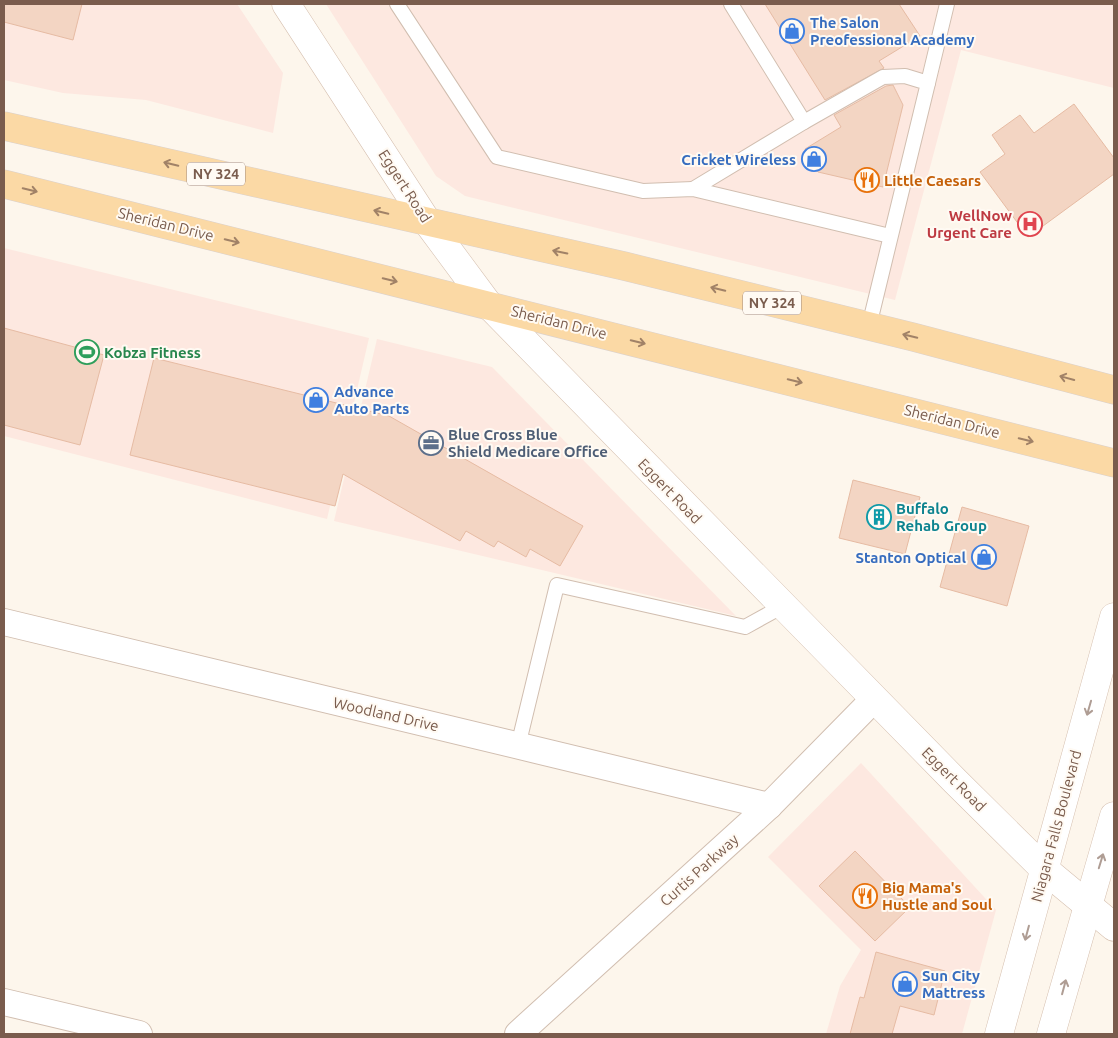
<svg xmlns="http://www.w3.org/2000/svg" width="1118" height="1038" viewBox="0 0 1118 1038" font-family="Ubuntu,sans-serif">
<style>
.commercial{fill:#fde8e0}
.building{fill:#f3d5c3;stroke:#e6bba3}
.lines{fill:none;stroke-linecap:round;stroke-linejoin:round}
.lane-casing{stroke:#d1beb0;stroke-width:16}
.street-casing{stroke:#d1beb0;stroke-width:28}
.secondary-casing{stroke:#d6c0b0;stroke-width:29}
.primary-casing{stroke:#dad1cd;stroke-width:29}
.lane{stroke:#fff;stroke-width:14}
.street{stroke:#fff;stroke-width:26}
.secondary{stroke:#fff;stroke-width:28}
.primary{stroke:#fbd9a5;stroke-width:28}
.oneway{stroke:#a18267}
.oneway2{stroke:#af9d94}
.labels{text-anchor:middle;dominant-baseline:central;stroke-width:4;stroke-linejoin:round;paint-order:stroke}
.shield{fill:#fffaf3;stroke:#a28b7f;stroke-width:1}
.shield-label{font-size:14px;font-weight:bold;fill:#7a5c4d}
.shop-label{font-size:15px;font-weight:bold;fill:#366cbe;stroke:#fffaf3;text-anchor:start}
.food-label{font-size:15px;font-weight:bold;fill:#c56008;stroke:#fffaf3;text-anchor:start}
.street-label{font-size:15px;fill:#7a5c4d;stroke:#fffaf3}
.health-label{font-size:15px;font-weight:bold;fill:#be3a42;stroke:#fffaf3;text-anchor:end}
.leisure-label{font-size:15px;font-weight:bold;fill:#27864d;stroke:#fffaf3;text-anchor:start}
.service-label{font-size:15px;font-weight:bold;fill:#4e5e75;stroke:#fffaf3;text-anchor:start}
.culture-label{font-size:15px;font-weight:bold;fill:#0d838f;stroke:#fffaf3;text-anchor:start}
</style>
<rect width="100%" height="100%" fill="#fdf6ec"/>
<g class="commercial">
<path d="M4,4H237L283,73L273,133L146,100L63,93L4,80Z"/>
<path d="M326,4H1114V88L961,50L895,300L465,196L436,176Z"/>
<path d="M4,248L369,338L327,519L4,436Z"/>
<path d="M377,339L492,367L736,616L334,521Z"/>
<path d="M861,763L996,910L962,1034H826L840,986L861,950L768,857Z"/>
</g>
<g class="building">
<path d="M4,4H82L73,40L4,22Z"/>
<path d="M765,4H899L920,36L879,61L884,68L825,100Z"/>
<path d="M893,85L903,105L883,187L818,172L805,149L841,127L834,115L886,86Z"/>
<path d="M1074,104L1114,158V174L1028,237L980,172L1005,154L992,135L1020,115L1034,133Z"/>
<path d="M4,328L104,355L80,445L4,425Z"/>
<path d="M154,358L389,416L583,526L560,566L530,549L526,557L498,541L494,547L466,531L460,541L343,474L335,506L130,455Z"/>
<path d="M853,480L920,497L905,554L839,538Z"/>
<path d="M962,507L1029,526L1007,606L940,587Z"/>
<path d="M855,851L910,907L875,941L819,886Z"/>
<path d="M876,952L945,971L934,1015L900,1006L892,1034H850L860,997L864,998Z"/>
</g>
<g class="lines">
<defs>
<g id="lane">
<path d="M397,4L497,157L643,191L693,189L890,236"/>
<path d="M731,4L804,122L883,77L905,76L928,83L869,326"/>
<path d="M928,83L947,4"/>
<path d="M693,189L804,122"/>
<path d="M518,746L557,585L745,627L783,606"/>
</g>
<g id="street">
<path d="M4,622L769,806"/>
<path d="M4,1002L139,1034"/>
<path d="M518,1034L769,806L874,699"/>
</g>
<g id="secondary">
<path d="M286,4L428,223L488,304L955,781L1044,869L1114,927"/>
<path d="M999,1034L1114,617"/>
<path d="M1051,1034L1114,816"/>
</g>
<g id="primary">
<path d="M4,126L624,266L913,337L1114,390"/>
<path d="M4,184L1114,463"/>
</g>
</defs>
<use href="#lane" class="lane-casing"/>
<use href="#street" class="street-casing"/>
<use href="#secondary" class="secondary-casing"/>
<use href="#primary" class="primary-casing"/>
<use href="#lane" class="lane"/>
<use href="#street" class="street"/>
<use href="#secondary" class="secondary"/>
<use href="#primary" class="primary"/>
</g>
<defs><path id="oneway-shaft" d="M-6 0H5M1.5-3L5.5 0L1.5 3" fill="none" stroke-width="1.6" stroke-linecap="round" stroke-linejoin="round" transform="scale(1.25)"/></defs>
<g class="oneway">
<use href="#oneway-shaft" transform="translate(171 164) rotate(-167)"/>
<use href="#oneway-shaft" transform="translate(30 190) rotate(14)"/>
<use href="#oneway-shaft" transform="translate(381 212) rotate(-167)"/>
<use href="#oneway-shaft" transform="translate(232 241) rotate(14)"/>
<use href="#oneway-shaft" transform="translate(560 252) rotate(-168)"/>
<use href="#oneway-shaft" transform="translate(390 280) rotate(14)"/>
<use href="#oneway-shaft" transform="translate(718 289) rotate(-166)"/>
<use href="#oneway-shaft" transform="translate(910 336) rotate(-166)"/>
<use href="#oneway-shaft" transform="translate(638 342) rotate(14)"/>
<use href="#oneway-shaft" transform="translate(1067 378) rotate(-165)"/>
<use href="#oneway-shaft" transform="translate(795 381) rotate(14)"/>
<use href="#oneway-shaft" transform="translate(1026 440) rotate(14)"/>
</g>
<g class="oneway2">
<use href="#oneway-shaft" transform="translate(1089 708) rotate(106)"/>
<use href="#oneway-shaft" transform="translate(1101 861) rotate(-73)"/>
<use href="#oneway-shaft" transform="translate(1027 933) rotate(105)"/>
<use href="#oneway-shaft" transform="translate(1064 987) rotate(-75)"/>
</g>
<defs>
<symbol id="shop-ring" viewBox="-11 -11 22 22"><circle r="9.5" fill="#fffaf3" stroke="#3f7fe0" stroke-width="1.5"/><path d="M-5-2.5h2.3a2.7 3.5 0 0 1 5.4 0H5L5.5 6h-11ZM-1.5-2.5h3a1.5 2.3 0 0 0-3 0Z" fill="#3f7fe0"/></symbol>
<symbol id="restaurant-ring" viewBox="-11 -11 22 22"><circle r="9.5" fill="#fffaf3" stroke="#e8710a" stroke-width="1.5"/><path d="M-5-6h1v4h1v-4h1v4h1v-4h1v5L-1.5 .5V6h-2V.5L-5-1ZM5-6V6H3V1.5H1.5Q1.5-4 5-6Z" fill="#e8710a"/></symbol>
<symbol id="hospital-ring" viewBox="-11 -11 22 22"><circle r="9.5" fill="#fffaf3" stroke="#e0444e" stroke-width="1.5"/><path d="M-5-5h3v3.5h4V-5h3V5h-3V1.5h-4V5h-3Z" fill="#e0444e"/></symbol>
<symbol id="stadium-ring" viewBox="-11 -11 22 22"><circle r="9.5" fill="#fffaf3" stroke="#2e9e5b" stroke-width="1.5"/><path d="M0-5a6.5 5 0 1 0 0 10a6.5 5 0 1 0 0-10ZM-3.5-1.8h7v3.6h-7Z" fill="#2e9e5b"/></symbol>
<symbol id="office-ring" viewBox="-11 -11 22 22"><circle r="9.5" fill="#fffaf3" stroke="#5c6f8a" stroke-width="1.5"/><path d="M-6-3h4V-5.5h4V-3h4V5H-6ZM-1-4.5V-3h2v-1.5ZM-6 0V1H6V0Z" fill="#5c6f8a"/></symbol>
<symbol id="building-ring" viewBox="-11 -11 22 22"><circle r="9.5" fill="#fffaf3" stroke="#0f9aa8" stroke-width="1.5"/><path d="M-4-6H4V6H1V3H-1V6H-4ZM-2.5-4.3h1.7v1.8h-1.7ZM.8-4.3h1.7v1.8H.8ZM-2.5-1h1.7V.8h-1.7ZM.8-1h1.7V.8H.8Z" fill="#0f9aa8"/></symbol>
</defs>
<g fill-rule="evenodd">
<use href="#shop-ring" x="778" y="17" width="28" height="28"/>
<use href="#shop-ring" x="800" y="145" width="28" height="28"/>
<use href="#restaurant-ring" x="853" y="166" width="28" height="28"/>
<use href="#hospital-ring" x="1016" y="210" width="28" height="28"/>
<use href="#stadium-ring" x="73" y="338" width="28" height="28"/>
<use href="#shop-ring" x="302" y="386" width="28" height="28"/>
<use href="#office-ring" x="417" y="429" width="28" height="28"/>
<use href="#building-ring" x="865" y="503" width="28" height="28"/>
<use href="#shop-ring" x="970" y="543" width="28" height="28"/>
<use href="#restaurant-ring" x="851" y="882" width="28" height="28"/>
<use href="#shop-ring" x="891" y="970" width="28" height="28"/>
</g>
<g class="labels">
<g class="shield">
<rect x="187" y="162.5" width="58" height="23" rx="4"/>
<rect x="743" y="291.5" width="58" height="23" rx="4"/>
</g>
<g class="shield-label">
<text x="216" y="174">NY 324</text>
<text x="772" y="303">NY 324</text>
</g>
<g class="shop-label">
<text x="810" y="22">The Salon<tspan x="810" dy="17">Preofessional Academy</tspan></text>
<text x="796" y="159" text-anchor="end">Cricket Wireless</text>
<text x="334" y="391">Advance<tspan x="334" dy="17">Auto Parts</tspan></text>
<text x="966" y="557" text-anchor="end">Stanton Optical</text>
<text x="922" y="975">Sun City<tspan x="922" dy="17">Mattress</tspan></text>
</g>
<g class="food-label">
<text x="884" y="180">Little Caesars</text>
<text x="882" y="887">Big Mama's<tspan x="882" dy="17">Hustle and Soul</tspan></text>
</g>
<g class="street-label">
<text transform="translate(405 186) rotate(57)">Eggert Road</text>
<text transform="translate(166 224) rotate(14)">Sheridan Drive</text>
<text transform="translate(559 322) rotate(14)">Sheridan Drive</text>
<text transform="translate(952 421) rotate(14)">Sheridan Drive</text>
<text transform="translate(670 491) rotate(46)">Eggert Road</text>
<text transform="translate(386 714) rotate(13)">Woodland Drive</text>
<text transform="translate(954 779) rotate(45)">Eggert Road</text>
<text transform="translate(1056 826) rotate(-75)">Niagara Falls Boulevard</text>
<text transform="translate(699 870) rotate(-42)">Curtis Parkway</text>
</g>
<g class="health-label">
<text x="1012" y="215">WellNow<tspan x="1012" dy="17">Urgent Care</tspan></text>
</g>
<g class="leisure-label">
<text x="104" y="352">Kobza Fitness</text>
</g>
<g class="service-label">
<text x="448" y="434">Blue Cross Blue<tspan x="448" dy="17">Shield Medicare Office</tspan></text>
</g>
<g class="culture-label">
<text x="896" y="508">Buffalo<tspan x="896" dy="17">Rehab Group</tspan></text>
</g>
</g>
<rect width="1118" height="1038" fill="none" stroke="#7a5c4d" stroke-width="10"/>
</svg>
